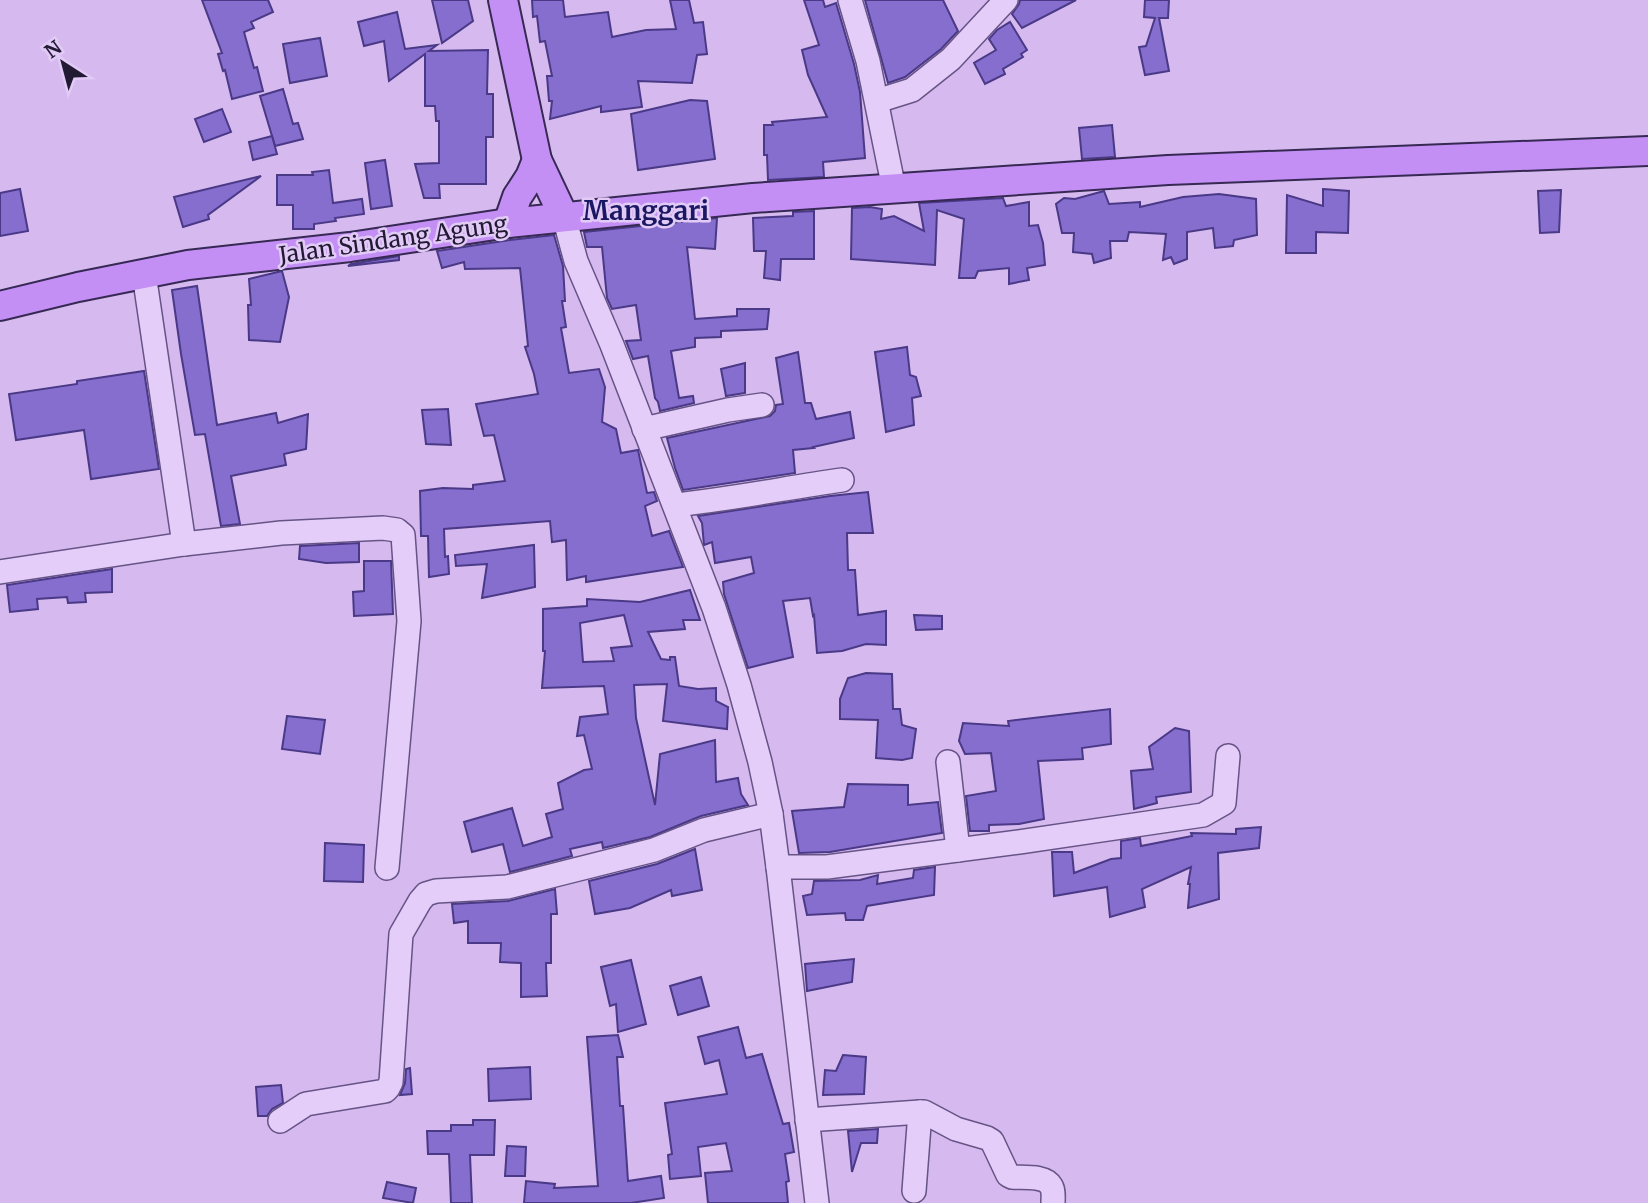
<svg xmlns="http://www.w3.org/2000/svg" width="1648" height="1203" viewBox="0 0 1648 1203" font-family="Merriweather,serif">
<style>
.building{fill:#866ecf;stroke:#4a3986;stroke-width:2;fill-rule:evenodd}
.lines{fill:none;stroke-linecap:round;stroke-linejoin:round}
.minor-casing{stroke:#665486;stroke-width:26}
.major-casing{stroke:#362953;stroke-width:32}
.minor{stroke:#e5cdfa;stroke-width:23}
.major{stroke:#c48ff5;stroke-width:28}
.labels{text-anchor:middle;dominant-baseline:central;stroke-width:5;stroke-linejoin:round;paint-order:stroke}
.street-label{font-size:23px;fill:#221a34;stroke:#e2caf6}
.quarter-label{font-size:26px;font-weight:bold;fill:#1b1863;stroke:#e2caf6}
</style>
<rect width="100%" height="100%" fill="#d6baef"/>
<g class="building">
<path d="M202,0H268L273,12L251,22L254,28L244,32L254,68L257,67L263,91L232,99L225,70L223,71L218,54L222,53Z"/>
<path d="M432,0H468L473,21L442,43Z"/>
<path d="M532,0H563L565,17L608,12L612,37L646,30L676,29L670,0H689L694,23L703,22L707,54L697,55L692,83L638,81L642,107L601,112V106L550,119L552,101H549L547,76H552L545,41L540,42L537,16L533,17Z"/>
<path d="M804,0H823L825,7L836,3L854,64L860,92L865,158L823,162L824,177L768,180L767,155H764V125H773L772,122L827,117L808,75L802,50L819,45Z"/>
<path d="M865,0H943L958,31L941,49L905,77L888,83Z"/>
<path d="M1020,0H1076L1022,28L1012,14L1019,4Z"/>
<path d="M1145,0H1169L1168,18H1159L1169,71L1145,75L1139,47L1146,46L1155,18L1144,17Z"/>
<path d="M397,12L405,49L437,45L429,51L488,50L487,94H493V137H486V184H439L440,198H424L415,164L439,163V121H436L435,106H425V54L389,81L384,41L364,46L358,22Z"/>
<path d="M1010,22L1027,50L1021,54L1023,57L1003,69L1005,74L985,84L974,63L996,50L989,39L997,30Z"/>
<path d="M320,38L327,76L290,83L283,44Z"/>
<path d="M283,89L293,124L298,123L303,139L275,146L260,96Z"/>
<path d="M690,100L707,101L715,159L638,170L631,114Z"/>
<path d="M222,109L231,132L204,142L195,119Z"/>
<path d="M1112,125L1115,157L1082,159L1079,128Z"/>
<path d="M272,136L277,154L253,160L249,142Z"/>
<path d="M385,160L392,206L371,209L365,163Z"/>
<path d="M329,170L333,203L362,199L364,214L335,218L336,221L314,224V229H293V205H277V175H313L312,172Z"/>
<path d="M261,176L208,215L209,219L183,227L174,197Z"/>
<path d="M20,189L28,231L0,236V193Z"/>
<path d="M1323,189L1349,191L1348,233L1316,232V253H1286L1287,195L1323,206Z"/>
<path d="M1561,190L1559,232L1540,233L1538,191Z"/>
<path d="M1104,191L1109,204L1140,202V207L1183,197L1219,194L1256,199L1257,235L1234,240L1233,246L1215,248L1213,228L1187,232V259L1174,264L1171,257L1163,260L1166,234L1129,232L1127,241H1110L1111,258L1094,263L1092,254L1073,252L1074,233H1062L1056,204L1064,198L1075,199Z"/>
<path d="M1003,198L1006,206L1029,202V226L1038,225L1043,243L1045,265L1027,268L1029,280L1009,284V268L978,271L975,278H959L964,219L937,210L935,265L851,259L852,208L870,207L882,209L881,219L894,216L924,231L919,203Z"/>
<path d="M814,211V259H781L780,280L764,278L766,251H754L753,218L793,216V212Z"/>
<path d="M717,218L715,249L687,247L695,319L737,316V309H769L767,329L721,331V337L695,338V347L671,351L679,398L693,396L694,403L660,411L658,402L655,398L648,356L633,359L626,341L641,340L636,305L612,309L607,298L602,247H587L584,232Z"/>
<path d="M554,235L563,266L565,301H562L566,327L561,328L569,373L599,369L605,387L602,422L616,429L621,453L638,450L647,493L654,492L657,501L645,506L652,536L669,531L683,567L586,582V576L567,580L566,540L552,542L550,521L444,529L445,557L448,556L449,574L429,577L428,536H421L420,491L443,488L473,489V485L505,481L494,435L484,436L476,404L538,394L534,374L525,347L528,346L520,268L465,269L464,262L442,268L437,251L510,240Z"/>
<path d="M399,256V260L348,266L351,264Z"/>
<path d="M282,271L289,297L280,342L249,340L248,305H251L249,279Z"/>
<path d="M197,286L217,425L276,413L278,423L308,414L306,449L284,454L286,465L231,476L240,524L221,526L205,434L195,435L181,354L172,290Z"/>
<path d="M907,347L910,375L916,377L921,396L912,398L914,425L886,432L875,352Z"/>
<path d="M798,352L805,403H811L816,419L850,412L854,438L813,447L814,448L793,450L795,473L683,490L675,468L667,438L770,416L775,411L776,405L783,404L776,358Z"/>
<path d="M745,363V393L726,396L721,369Z"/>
<path d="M144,371L159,469L91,479L84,430L16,440L9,394L77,384V381Z"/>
<path d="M448,409L451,445L426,444L422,410Z"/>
<path d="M868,492L873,533H847L848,570H855L858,615L886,611V645L866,644L842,651L817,653L814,615L813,616L810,598L783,601L793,657L748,668L724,594L723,582L754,573L751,557L715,563L712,542L704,545L702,523L698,516L830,496Z"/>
<path d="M359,543V562L326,563L299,559L300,546Z"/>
<path d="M534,545L535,587L482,598L487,564L456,566L455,555Z"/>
<path d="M364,561H391L393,614L354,616L353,592L364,591Z"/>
<path d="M112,569V592L85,593L86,602L68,603L67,597L37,599L38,609L10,612L7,585Z"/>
<path d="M690,590L700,620H683L685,629L648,632L661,659L670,660V657H675L679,686L698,689L716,688V701L728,707L727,729L663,721L667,684L634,685L636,718L655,805L660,754L715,740L716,782L738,778L741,794L748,805L701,816L650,837L603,848L602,842L570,849L572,856L510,872L503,844L472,852L464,822L512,808L523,846L552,837L546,814L563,809L558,783L584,770L592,769L584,735L577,736L580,717L608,714L604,686L542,688L545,651H543V609L587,606V599L640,602ZM624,615L632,646L611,648L614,661L583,662L580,623Z"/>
<path d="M914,615L942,616V629L916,630Z"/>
<path d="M866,673L892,674L893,709H900L902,725L916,729L912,758L902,760L876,758L878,720L840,719V699L848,678Z"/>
<path d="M1110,709L1111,744L1082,748L1083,759L1038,761L1044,819L1019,824L989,825V831H970L966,796L996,791L991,753L965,754L959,741L963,723L1009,726L1008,721Z"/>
<path d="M287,716L325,720L320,754L282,749Z"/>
<path d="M1175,728L1189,731L1191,792L1156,797L1157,803L1134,809L1131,771L1153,769L1149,747Z"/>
<path d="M848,784L908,785V805L938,802L942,833L830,852L799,853L792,811L844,807Z"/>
<path d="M1261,827L1259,848L1218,853L1219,899L1188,908L1190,884H1188L1191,867L1142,889L1145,907L1110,917L1107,887L1054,896L1052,852H1072L1074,873L1111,859L1121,858V841L1140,838L1141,846L1192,836L1191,833L1236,834V829Z"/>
<path d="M325,843L364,845L363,882L324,881Z"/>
<path d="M695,849L702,890L672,896L671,890L630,908L595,914L589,881L657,864Z"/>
<path d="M935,867L934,895L867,906L863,920H846L845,913L807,915L803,896L812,894L814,881L860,880L878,875L877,884L913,878L914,870Z"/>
<path d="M555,889L557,914H551V963H546L547,996L521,997V963L500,962L501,943H468V921L454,923L452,904L508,901Z"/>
<path d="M854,959L852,982L807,991L805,964Z"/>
<path d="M631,960L646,1024L618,1032L616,1004L610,1006L601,967Z"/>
<path d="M701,977L709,1006L678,1015L670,986Z"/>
<path d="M738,1027L746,1058L762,1054L783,1124L789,1123L794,1152L785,1154L789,1181L786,1182L788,1203H708L705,1173L732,1171L726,1143L698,1147L701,1176L670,1179L668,1155L672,1154L665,1103L727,1094L719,1060L705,1064L698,1037Z"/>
<path d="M618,1035L623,1057H617L620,1106H623L628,1181L661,1176L664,1198L631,1203H524L526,1181L555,1184L554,1188L598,1186L587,1037Z"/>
<path d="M843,1055L866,1057L864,1094L823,1095L825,1070L836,1071Z"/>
<path d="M530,1067L531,1099L489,1101L488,1069Z"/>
<path d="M410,1068L412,1094L400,1095L405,1083L406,1069Z"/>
<path d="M281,1085L283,1103L272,1109L267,1116H258L256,1087Z"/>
<path d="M473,1120H495L494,1155H470L472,1203H451L449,1154H428L427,1131H451V1125H473Z"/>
<path d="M878,1129L877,1143H861L852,1172L848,1131Z"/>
<path d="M507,1146L526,1147L525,1176H505Z"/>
<path d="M387,1182L416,1188L413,1203L383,1198Z"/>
</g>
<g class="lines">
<defs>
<g id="minor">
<path d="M850,0L868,61L894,189"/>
<path d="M877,101L912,90L951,59L1006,0"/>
<path d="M564,217L576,261L612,345L714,608L739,685L760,762L771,814L778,867L817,1203"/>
<path d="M144,274L184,544"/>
<path d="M644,429L728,410L762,405"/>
<path d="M675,505C731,499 786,488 842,480"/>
<path d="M0,572L184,544L281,533L383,528L397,530L403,535L409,621L387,868"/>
<path d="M948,762L958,850"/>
<path d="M778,867H827L1019,842L1203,815L1224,803L1228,756"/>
<path d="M807,1120L920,1112H924L956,1129L987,1138L992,1141L1008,1175L1012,1177C1023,1178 1045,1175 1051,1186C1054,1190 1053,1198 1053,1203"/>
<path d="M280,1121L306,1104L385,1091L388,1088L391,1082L401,934L420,901L426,894L436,891L507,887L654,850L704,830L771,814"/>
<path d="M914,1191L920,1112"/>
</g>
<g id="major">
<path d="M503,0L537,160L564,217"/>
<path d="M508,223L517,197L530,177L537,160"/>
<path d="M0,306L78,287L188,265L350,247L508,223L753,198L1168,170L1648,151"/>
</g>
</defs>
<use href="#minor" class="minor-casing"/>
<use href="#major" class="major-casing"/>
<use href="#minor" class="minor"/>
<use href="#major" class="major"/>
</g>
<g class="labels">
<g class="street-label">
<text transform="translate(393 239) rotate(-8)">Jalan Sindang Agung</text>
</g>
<g class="quarter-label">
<text x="646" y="210">Manggari</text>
</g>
</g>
<g transform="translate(63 63) rotate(324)" stroke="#e2caf6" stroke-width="5" paint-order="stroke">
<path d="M0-5L12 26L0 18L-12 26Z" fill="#221a34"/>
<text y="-10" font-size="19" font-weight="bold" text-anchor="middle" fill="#221a34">N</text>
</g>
</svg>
